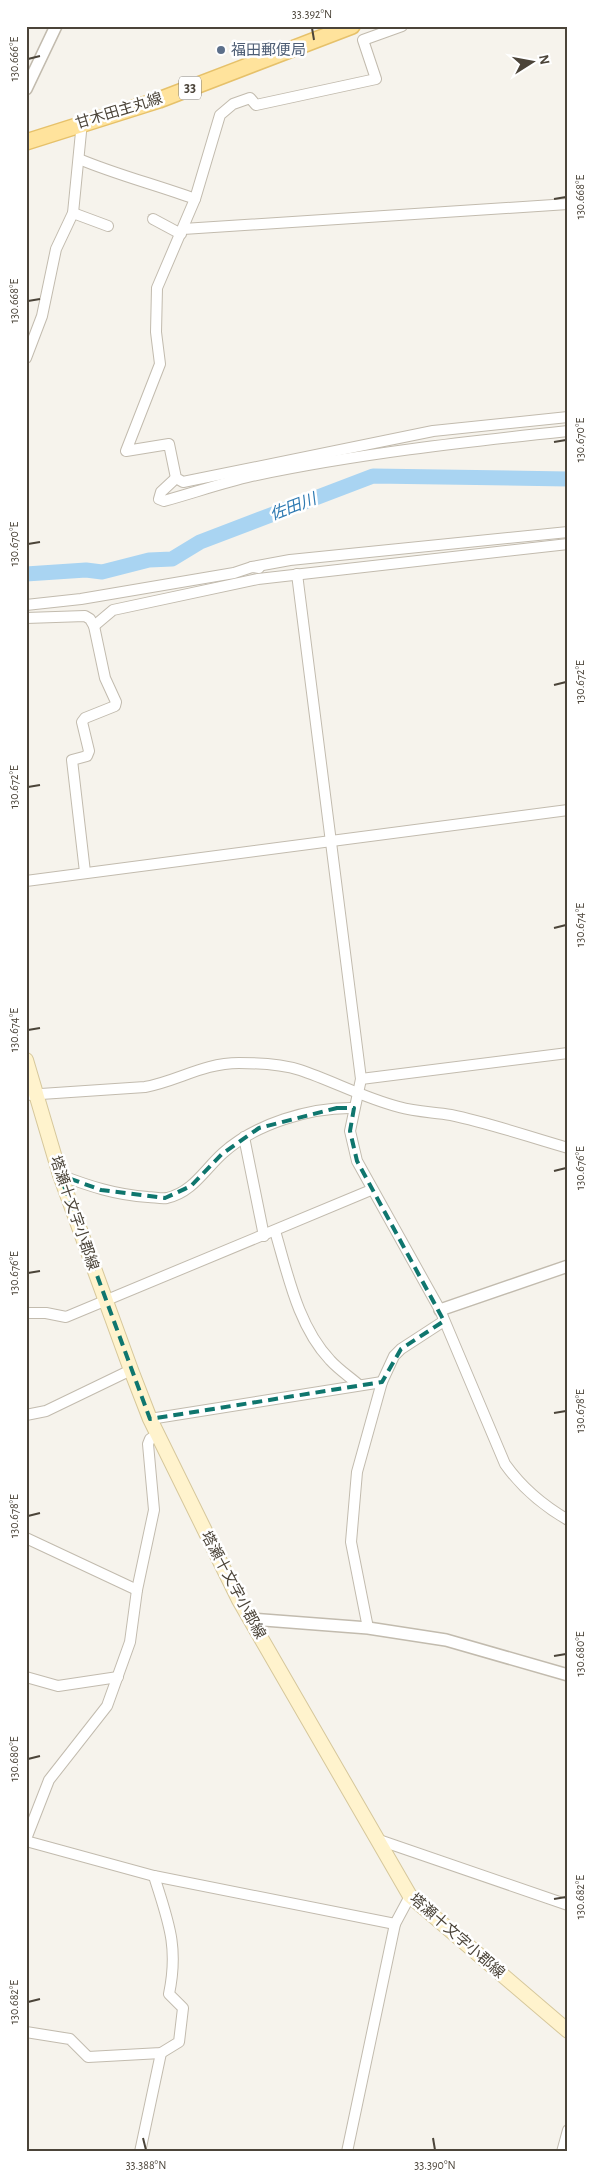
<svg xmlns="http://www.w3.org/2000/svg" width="594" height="2178" viewBox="0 0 594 2178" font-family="'Alegreya Sans','Noto Sans JP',sans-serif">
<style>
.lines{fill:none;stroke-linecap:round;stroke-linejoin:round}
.river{stroke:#a9d4f2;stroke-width:15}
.minor-casing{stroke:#c2bbae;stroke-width:12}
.tertiary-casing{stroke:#c2bbae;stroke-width:14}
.secondary-casing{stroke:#d6c79b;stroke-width:16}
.primary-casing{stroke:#e6c16a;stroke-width:18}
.minor{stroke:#fff;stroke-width:10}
.tertiary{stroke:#fff;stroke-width:11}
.secondary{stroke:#fff3cd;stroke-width:14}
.primary{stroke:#ffe39c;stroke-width:15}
.marked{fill:none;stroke:#0f766e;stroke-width:4;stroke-dasharray:10 6;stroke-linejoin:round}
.ticks{fill:none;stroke:#4b4439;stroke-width:2}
.service-dot{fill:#5c6f8a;stroke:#fff;stroke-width:2}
.labels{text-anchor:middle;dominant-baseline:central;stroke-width:5;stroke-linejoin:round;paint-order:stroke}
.shield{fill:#fff;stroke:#817c74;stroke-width:1}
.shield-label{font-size:14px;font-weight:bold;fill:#4b4439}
.service-label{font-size:15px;fill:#4e5e75;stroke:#fff;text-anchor:start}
.street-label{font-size:15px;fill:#4b4439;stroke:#fff}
.water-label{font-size:16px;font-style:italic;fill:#2e7ab2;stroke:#fff}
.neatline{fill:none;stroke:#4b4439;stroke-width:2}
.ticks-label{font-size:12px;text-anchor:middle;fill:#4b4439}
</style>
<rect width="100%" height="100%" fill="#f6f3ec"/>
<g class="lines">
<path class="river" d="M26,574L86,570L102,572L149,560L172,559L200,542L373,476L568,479"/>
<defs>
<g id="minor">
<path d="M402,26L363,40L376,79L256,105L250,98L233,104L220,115L195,199L157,288L156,332L160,364L126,451L169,444L176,478L183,482L433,431L568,417"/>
<path d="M79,159C117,175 157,185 195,199"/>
<path d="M73,213L108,226"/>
<path d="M153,219L181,234"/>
<path d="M183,229L568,204"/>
<path d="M26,358L42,316L56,249L73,213L82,122"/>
<path d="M176,478L161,492L159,499L164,501C193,493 222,483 252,476C356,454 462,442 568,431"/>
<path d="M252,567L290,560L568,532"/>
<path d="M297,574L361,1079L350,1131L357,1161L440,1310L505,1464C522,1488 542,1505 568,1520"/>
<path d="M26,605L81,599L234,573L252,567L259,568"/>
<path d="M26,618L85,616L90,619L94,626L105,678L116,702L115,706L85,718L82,722L89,751L87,756L72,760L85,872"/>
<path d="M94,626L113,610L258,579L568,544"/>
<path d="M26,881L568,810"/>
<path d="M361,1079L568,1053"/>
<path d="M26,1095L145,1087C178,1081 203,1063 239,1063C259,1063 281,1064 300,1070C333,1081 364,1098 399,1107C416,1112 434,1112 451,1115C490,1123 529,1137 568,1148"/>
<path d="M244,1137L264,1236"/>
<path d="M60,1175C89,1186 116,1195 148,1197C154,1197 161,1199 167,1198C193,1192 204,1170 223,1153C255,1124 310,1107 354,1108"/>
<path d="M275,1231C288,1275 298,1326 330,1360C339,1370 350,1377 359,1385"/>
<path d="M26,1313H46L66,1317L371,1190"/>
<path d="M26,1415L46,1411L131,1370"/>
<path d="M150,1419L382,1382"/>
<path d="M26,1538L137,1590"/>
<path d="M368,1628L351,1542L357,1472L382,1382L394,1356L401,1349L444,1321"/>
<path d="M26,1677L58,1686L118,1677"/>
<path d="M26,1839L49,1780L107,1706L130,1642L137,1590L154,1510L148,1444L150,1439L158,1434"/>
<path d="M376,1839L568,1905"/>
<path d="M26,1841L154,1876L395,1924"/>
<path d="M26,2032L70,2039L88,2057L161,2053L179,2042L183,2008L169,1994C179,1946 168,1921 154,1876"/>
<path d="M140,2152L161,2053"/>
<path d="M347,2152L395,1924L410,1896"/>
<path d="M562,2152L568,2130"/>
</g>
<g id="tertiary">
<path d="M26,89L56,26"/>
<path d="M440,1310L568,1266"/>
<path d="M251,1619L368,1628L446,1640L568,1675"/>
</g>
<path id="secondary" d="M26,1060L60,1175L131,1370L150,1419L239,1600L410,1896L568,2031"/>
<path id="primary" d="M26,142L159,100L352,26"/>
</defs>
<use href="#minor" class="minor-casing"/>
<use href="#tertiary" class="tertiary-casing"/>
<use href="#secondary" class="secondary-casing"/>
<use href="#primary" class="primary-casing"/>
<use href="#minor" class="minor"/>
<use href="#tertiary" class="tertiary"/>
<use href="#secondary" class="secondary"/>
<use href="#primary" class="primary"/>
</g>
<path class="marked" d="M337,1108H354L350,1131L357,1161L444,1321L401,1349L382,1382L150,1419L60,1175L101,1190L165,1198L191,1186L222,1154L259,1128Z"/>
<path class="ticks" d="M312,28L314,40M28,59L40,56M554,199L566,197M28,301L40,299M554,442L566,440M28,544L40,542M554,685L566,682M28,787L40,785M554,928L566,925M28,1030L40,1028M554,1171L566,1168M28,1273L40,1271M554,1413L566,1411M28,1516L40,1513M554,1656L566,1654M28,1759L40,1756M554,1899L566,1897M28,2002L40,1999M143,2138L146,2150M433,2138L435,2150"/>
<circle class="service-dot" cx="221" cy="50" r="5"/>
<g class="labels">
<rect class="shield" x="179" y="76.5" width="22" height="23" rx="4"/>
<g class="shield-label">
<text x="190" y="88">33</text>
</g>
<g class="service-label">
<text x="231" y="50">福田郵便局</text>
</g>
<g class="street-label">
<text transform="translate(119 111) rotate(-17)">甘木田主丸線</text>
<text transform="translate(74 1213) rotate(71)">塔瀬十文字小郡線</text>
<text transform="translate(233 1585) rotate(62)">塔瀬十文字小郡線</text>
<text transform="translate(457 1936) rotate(41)">塔瀬十文字小郡線</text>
</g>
<g class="water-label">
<text transform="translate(293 507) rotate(-21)">佐田川</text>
</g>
</g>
<rect width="594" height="2178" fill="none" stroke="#ffffff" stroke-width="55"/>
<g transform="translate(532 62) rotate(79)" stroke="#ffffff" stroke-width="4" paint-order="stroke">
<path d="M0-4L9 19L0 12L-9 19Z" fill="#4b4439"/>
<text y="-8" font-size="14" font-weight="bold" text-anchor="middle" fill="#4b4439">N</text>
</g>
<rect x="28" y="28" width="538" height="2122" class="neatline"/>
<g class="ticks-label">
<text x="312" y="18">33.392°N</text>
<text transform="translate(14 59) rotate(-90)" y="4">130.666°E</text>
<text transform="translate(580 197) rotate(-90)" y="4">130.668°E</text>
<text transform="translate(14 301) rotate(-90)" y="4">130.668°E</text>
<text transform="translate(580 440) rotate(-90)" y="4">130.670°E</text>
<text transform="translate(14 544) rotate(-90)" y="4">130.670°E</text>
<text transform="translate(580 682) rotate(-90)" y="4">130.672°E</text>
<text transform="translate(14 787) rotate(-90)" y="4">130.672°E</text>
<text transform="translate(580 925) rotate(-90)" y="4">130.674°E</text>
<text transform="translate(14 1030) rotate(-90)" y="4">130.674°E</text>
<text transform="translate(580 1168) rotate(-90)" y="4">130.676°E</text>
<text transform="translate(14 1273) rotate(-90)" y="4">130.676°E</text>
<text transform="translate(580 1411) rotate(-90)" y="4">130.678°E</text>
<text transform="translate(14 1516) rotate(-90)" y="4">130.678°E</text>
<text transform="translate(580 1654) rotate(-90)" y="4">130.680°E</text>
<text transform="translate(14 1759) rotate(-90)" y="4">130.680°E</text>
<text transform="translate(580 1897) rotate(-90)" y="4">130.682°E</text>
<text transform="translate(14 2002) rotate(-90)" y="4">130.682°E</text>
<text x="146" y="2169">33.388°N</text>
<text x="435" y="2169">33.390°N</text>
</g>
</svg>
